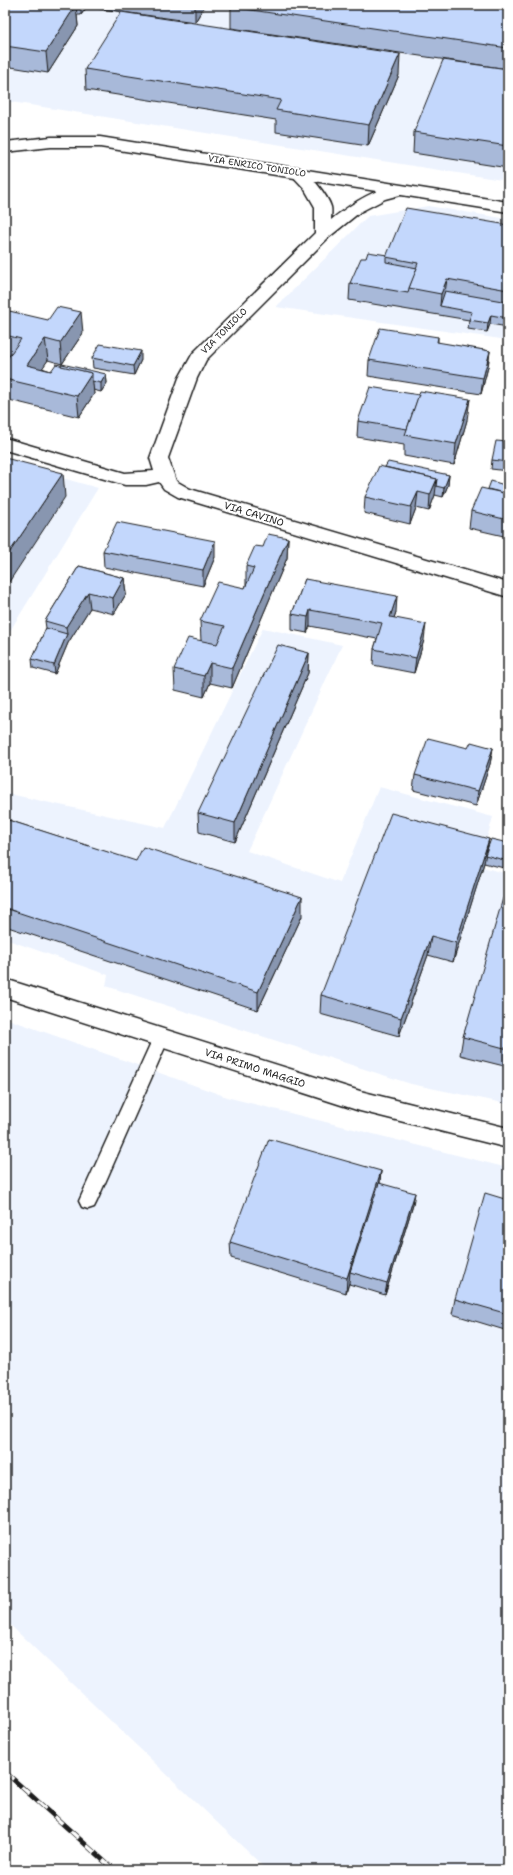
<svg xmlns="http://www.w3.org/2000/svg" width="513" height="1875" viewBox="0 0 513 1875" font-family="'Shantell Sans',sans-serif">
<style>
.built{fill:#edf3fe}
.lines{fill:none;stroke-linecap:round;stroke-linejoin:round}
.service-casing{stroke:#1c1c1c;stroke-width:3}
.minor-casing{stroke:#1c1c1c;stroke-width:3}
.tertiary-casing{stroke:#1c1c1c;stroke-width:3}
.service{fill:#fff;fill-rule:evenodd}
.minor{fill:#fff;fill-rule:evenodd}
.tertiary{fill:#fff;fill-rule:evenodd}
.rail-casing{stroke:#1c1c1c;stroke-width:5}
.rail{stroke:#fff;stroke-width:3.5;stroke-dasharray:11;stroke-linecap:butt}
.wall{fill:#a8b9d9;stroke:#1c1c1c}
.shaded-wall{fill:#8896b0;stroke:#1c1c1c}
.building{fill:#c3d7fc;stroke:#1c1c1c}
.labels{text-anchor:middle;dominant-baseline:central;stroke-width:4;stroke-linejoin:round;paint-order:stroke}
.far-street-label{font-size:9px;fill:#1c1c1c;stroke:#fff}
.street-label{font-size:10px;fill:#1c1c1c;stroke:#fff}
</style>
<rect width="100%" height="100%" fill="#fff"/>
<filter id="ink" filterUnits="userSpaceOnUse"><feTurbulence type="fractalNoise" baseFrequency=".025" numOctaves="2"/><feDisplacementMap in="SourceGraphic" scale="8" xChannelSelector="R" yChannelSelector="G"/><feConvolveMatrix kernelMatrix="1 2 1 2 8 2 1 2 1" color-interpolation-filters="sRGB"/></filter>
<g filter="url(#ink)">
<g class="built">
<path d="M5,5H508V181L5,101Z"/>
<path d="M428,206L508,219V340L276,307L368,216Z"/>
<path d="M5,462L98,488L5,639Z"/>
<path d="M263,628L342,645L247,851L340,883L379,787L493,817L479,866L508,874V1104L411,1084L106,986L108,975L5,939V793L165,828Z"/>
<path d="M5,1018L230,1098L508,1168V1870H267L5,1620Z"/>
</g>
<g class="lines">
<defs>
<path id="service" d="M161,1031L167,1033L169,1038L97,1201L94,1207L88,1209L82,1207L79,1201L153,1038L155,1033Z"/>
<path id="minor" d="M297,167C308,170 328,196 331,207C332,211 331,216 331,220C348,206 384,181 407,187L409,190L407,193L385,199L360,212L329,237L206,360L197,378L168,458L176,481L190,489L508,583V597L178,497L164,489L159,482L146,485H125L5,450V438L125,473L154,471L150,458L179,378L193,353L315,233V207L304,188L289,172L292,169Z"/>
<g id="tertiary">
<path d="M51,137H100L508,202V212L100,147H51L5,152V142Z"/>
<path d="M5,979L360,1091L508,1128V1148L360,1111L5,997Z"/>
</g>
</defs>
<use href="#service" class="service-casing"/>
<use href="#minor" class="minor-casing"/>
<use href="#tertiary" class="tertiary-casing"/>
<use href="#service" class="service"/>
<use href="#minor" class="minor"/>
<use href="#tertiary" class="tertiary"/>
<defs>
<path id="rail" d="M5,1772L114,1870"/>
</defs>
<use href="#rail" class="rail-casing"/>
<use href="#rail" class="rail"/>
</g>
<g class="wall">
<path d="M5,5H205L195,22L87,7L81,15H77L78,26L48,73L5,66Z"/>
<path d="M508,5V69L231,28V7Z"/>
<path d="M85,69L399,75L368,146L276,132V120L86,90Z"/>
<path d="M508,69V168L413,153L414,132Z"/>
<path d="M508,225V327L490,324L487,332L468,329L469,320L349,300L350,283L366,258L387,255Z"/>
<path d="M5,310L83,333L62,364L48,360L42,368L51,371L106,374L107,383L101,392L93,390L94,394L79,417L5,399V358L7,359L8,357L5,356Z"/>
<path d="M438,337V343L490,351L488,367L481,394L368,376L369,360Z"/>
<path d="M92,358L141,360L134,375L93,368Z"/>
<path d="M419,395L467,420L454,465L404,456V445L357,437L358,421Z"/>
<path d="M508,442V471L491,469L492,460Z"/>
<path d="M385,467L449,475L448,485L443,497L435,495L429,511L416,508L410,524L364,513L365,497Z"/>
<path d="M508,486V537L469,528L471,511L488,489Z"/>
<path d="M288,538L287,558L232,688L210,683L204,697L175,690L174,669L201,641L200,621L245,588L246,585V566L263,547Z"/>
<path d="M103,551L215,557L203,586L104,567Z"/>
<path d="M79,566L124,578L126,594L114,614L90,608L68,643L55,674L33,668L32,659L46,628L45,621Z"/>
<path d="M305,579L396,612L394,618L424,640L414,673L373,665L374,649L377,639L310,626L307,633L292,630V614Z"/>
<path d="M309,653L308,673L235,842L199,832L198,813Z"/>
<path d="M468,748H493L490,764L476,806L413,790L415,775Z"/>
<path d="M5,819L302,916L258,1010L5,926Z"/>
<path d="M489,839L487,850L508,843V869L484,863L453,962L428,955L399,1036L320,1014L321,995Z"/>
<path d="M508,899V1067L460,1055L463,1037Z"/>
<path d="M381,1171L380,1183L413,1205L385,1295L349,1284V1283L346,1293L231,1258L230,1242Z"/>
<path d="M508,1200V1331L452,1314L455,1299Z"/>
</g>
<g class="shaded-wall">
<path d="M76,5L78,26L48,73L46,52Z"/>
<path d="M81,5H87V6L81,15Z"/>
<path d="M195,5H205L195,22Z"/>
<path d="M400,54L399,75L368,146L369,125Z"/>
<path d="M447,279L444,300L440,306L441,294Z"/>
<path d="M81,312L83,333L62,364L60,343Z"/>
<path d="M491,315L490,324L487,332L488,323Z"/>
<path d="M45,339L48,360L31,385L27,365Z"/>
<path d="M141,351V360L134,375L133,366Z"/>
<path d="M490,351L488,367L481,394L483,378Z"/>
<path d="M92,373L94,394L79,417L77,396Z"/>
<path d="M106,374L107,383L101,392V383Z"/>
<path d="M470,399L467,420L454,465L456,444Z"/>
<path d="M63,473L65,497L5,588V559Z"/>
<path d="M449,475L448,485L443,497L444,488Z"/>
<path d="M437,479L435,495L429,511L430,495Z"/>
<path d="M418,492L416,508L410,524L411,507Z"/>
<path d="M288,538L287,558L232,688V668Z"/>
<path d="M215,541V557L203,586V570Z"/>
<path d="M124,578L126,594L114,614L113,598Z"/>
<path d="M88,592L90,608L68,643L55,674L54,665L67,634L66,627Z"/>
<path d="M397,596L396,612L389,633L390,617Z"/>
<path d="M310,610V626L307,633L308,617Z"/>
<path d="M426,624L424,640L414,673L416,658Z"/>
<path d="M309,653L308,673L235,842V823Z"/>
<path d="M210,663V683L204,697V676Z"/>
<path d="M493,748L490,764L476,806L478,791Z"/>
<path d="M489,839L484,863L453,962L456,943Z"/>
<path d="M302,897V916L258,1010V992Z"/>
<path d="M431,936L428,955L399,1036L401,1018Z"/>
<path d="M381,1171L379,1188L350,1272L349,1283L346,1293L347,1278Z"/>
<path d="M415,1193L413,1205L385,1295L387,1283Z"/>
</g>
<g class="building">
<path d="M5,5H76L46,52L5,46Z"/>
<path d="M76,5H81V6H75Z"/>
<path d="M232,5H508V48L231,7Z"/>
<path d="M121,12L400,54L369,125L276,110L281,100L85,69Z"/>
<path d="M443,60L508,69V146L414,132Z"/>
<path d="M406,208L508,225V290L447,279L441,294L409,288L418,263L386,257Z"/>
<path d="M368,252L387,255L386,257V262L417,268L409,288L408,293L350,283L361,258H366Z"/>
<path d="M445,291L508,302V318L491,315L488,323L469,320L472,312L440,306Z"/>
<path d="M57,307L81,312L60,343L45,339L27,365L51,371L56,364L92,373L77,396L5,379V358L7,359L21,339L5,335V310L48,320Z"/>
<path d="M380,328L438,337L437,342L490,351L483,378L369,360Z"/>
<path d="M100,344L141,351L133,366L92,358Z"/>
<path d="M62,364L106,374L101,383L92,381V373L61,366Z"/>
<path d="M370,387L419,395L407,429L358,421Z"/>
<path d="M420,391L470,399L456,444L405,435Z"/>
<path d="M496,441L508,442V462L492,460Z"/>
<path d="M5,458L63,473L5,559Z"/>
<path d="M388,462L449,475L444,488L436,486L437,479L385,467Z"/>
<path d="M379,466L437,479L430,495L418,492L411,507L365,497Z"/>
<path d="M491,481L508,486V494L488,489Z"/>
<path d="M481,488L508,494V520L471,511Z"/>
<path d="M117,522L215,541L203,570L103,551Z"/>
<path d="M268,534L288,538L232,668L210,663L204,676L174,669L188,638L217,644L225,626L200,621L218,582L245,588L254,568L246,566L255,546L263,547Z"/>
<path d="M79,566L124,578L113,598L88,592L66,627L45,621Z"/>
<path d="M305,579L397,596L390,617L426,624L416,658L374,649L382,623L310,610L308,617L292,614Z"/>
<path d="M46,628L67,634L54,665L32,659Z"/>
<path d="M278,645L309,653L235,823L198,813Z"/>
<path d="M428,738L468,748L471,742L493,748L478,791L415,775Z"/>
<path d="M391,813L489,839L456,943L431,936L401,1018L321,995Z"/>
<path d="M5,819L136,861L143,847L302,897L258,992L5,908Z"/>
<path d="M491,839L508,843V861L485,855Z"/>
<path d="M503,898L508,899V1049L463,1037Z"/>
<path d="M269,1139L381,1171L347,1278L230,1242Z"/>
<path d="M379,1183L415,1193L387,1283L350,1272Z"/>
<path d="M485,1193L508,1200V1314L455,1299Z"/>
</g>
</g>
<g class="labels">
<g class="far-street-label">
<text transform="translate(257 166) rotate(9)">VIA ENRICO TONIOLO</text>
<text transform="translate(224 331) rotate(-45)">VIA TONIOLO</text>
</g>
<g class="street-label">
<text transform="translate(254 514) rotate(17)">VIA CAVINO</text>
<text transform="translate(255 1068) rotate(18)">VIA PRIMO MAGGIO</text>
</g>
</g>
<rect width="513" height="1875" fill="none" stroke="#fff" stroke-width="20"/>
<rect x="10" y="10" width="493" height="1855" fill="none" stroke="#1c1c1c" stroke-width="1.5" filter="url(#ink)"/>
</svg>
